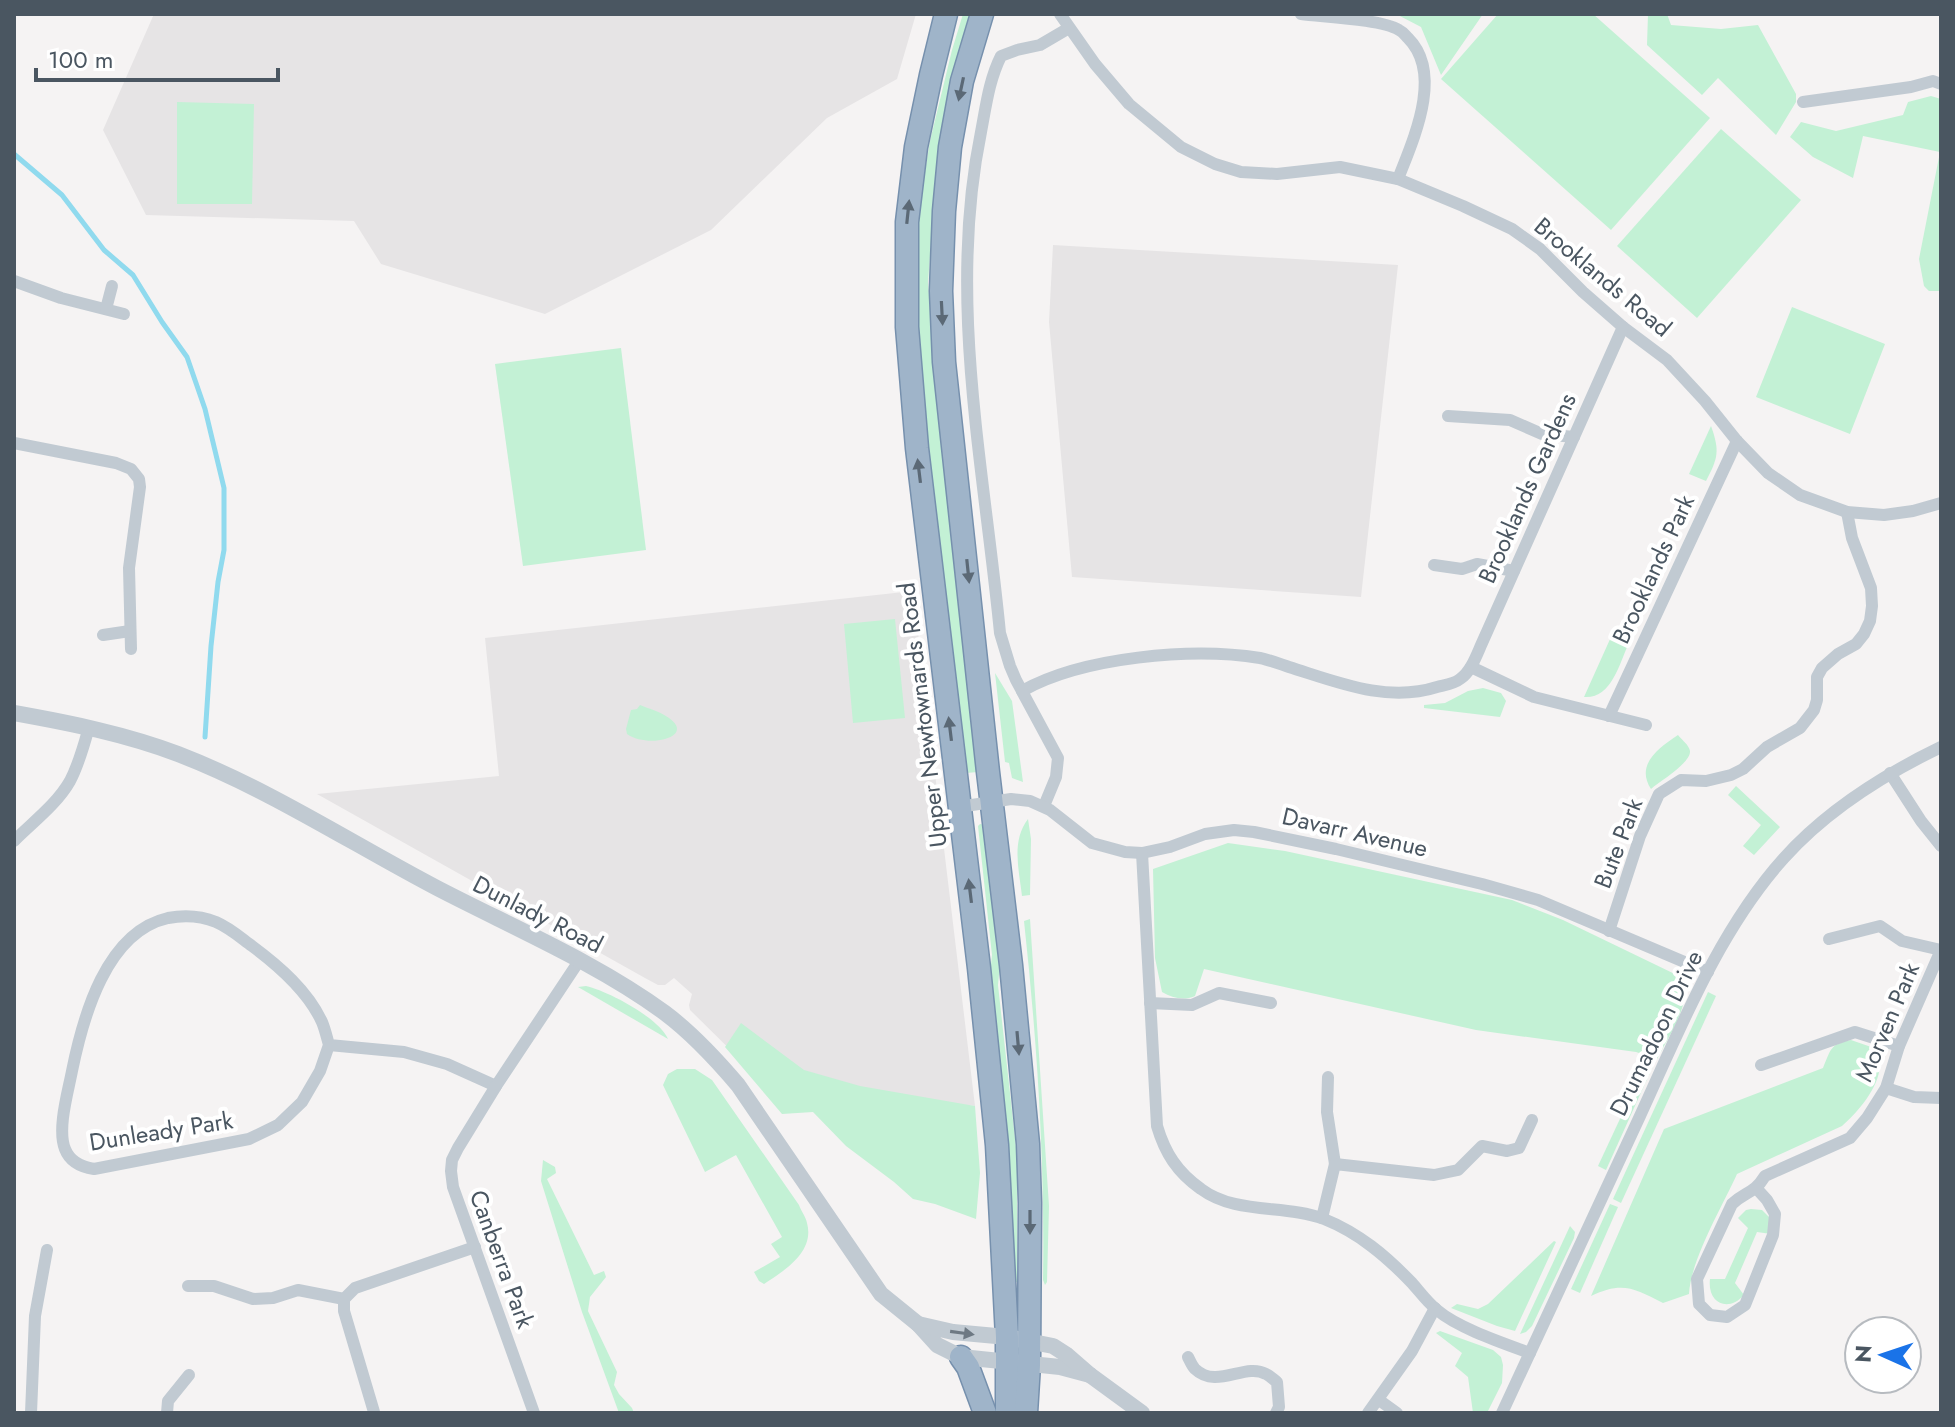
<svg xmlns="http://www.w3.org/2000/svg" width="1955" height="1427" viewBox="0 0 1955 1427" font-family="Jost,sans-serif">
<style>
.education{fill:#e6e4e5}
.green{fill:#c3f1d5}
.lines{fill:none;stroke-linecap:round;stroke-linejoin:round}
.stream{stroke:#90daee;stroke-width:5}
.trunk-casing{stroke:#7690ad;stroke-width:25}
.minor{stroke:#c1cad2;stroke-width:12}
.tertiary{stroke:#c1cad2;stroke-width:16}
.trunk{stroke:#9fb4c9;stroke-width:22}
.oneway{fill:#5b6976}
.oneway2{fill:#6e7983}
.labels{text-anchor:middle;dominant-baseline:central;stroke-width:8;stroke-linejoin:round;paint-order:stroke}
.street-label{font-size:24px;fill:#4a5661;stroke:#fff}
</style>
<rect width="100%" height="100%" fill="#f5f3f3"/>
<g class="education">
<path d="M154,14H916L897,79L827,118L711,230L545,314L381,264L354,221L146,215L103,130Z"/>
<path d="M1053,245L1398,265L1361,597L1072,577L1049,322Z"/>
<path d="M913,591L975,1106L765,1084L690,1010L689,1005L692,994L674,978L665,985H658L645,978L317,794L499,776L485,638Z"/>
</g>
<g class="green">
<path d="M963,14H971L938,157L928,282L938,417L979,772L965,773L923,421L914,267L919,207L930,141L952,50Z"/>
<path d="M1396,14H1483L1441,75L1421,27Z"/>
<path d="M1498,14H1593L1710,118L1611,230L1441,79Z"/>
<path d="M1648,14H1667L1671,25L1721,29L1758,25L1796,94V102L1776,135L1718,78L1702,95L1647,45Z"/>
<path d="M1931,96L1941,99V291H1929L1924,286L1919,259L1940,152L1863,136L1853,178L1813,157L1790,137L1801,122L1836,131L1903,115L1908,102Z"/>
<path d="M177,102L254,104L252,204H177Z"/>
<path d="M1721,129L1801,200L1697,318L1617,246Z"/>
<path d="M1792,307L1885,344L1850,434L1756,397Z"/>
<path d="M621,348L646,550L523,566L495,364Z"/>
<path d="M1711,426C1720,451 1718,458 1706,481L1689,474Z"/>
<path d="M895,619L905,718L853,723L844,624Z"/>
<path d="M1611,637L1628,645C1619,665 1611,699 1584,697Z"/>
<path d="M995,673L1012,701L1023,782L1012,778L1009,763L1005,762Z"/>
<path d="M1483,688L1501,693L1506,701L1500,717L1424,708V705L1445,703L1468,691Z"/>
<path d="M640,705C650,709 661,712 669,718C696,737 648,749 627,734L626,729L631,710L637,709Z"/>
<path d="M1678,735C1682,740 1689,745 1690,751C1691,763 1660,781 1651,789C1635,764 1659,748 1678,735Z"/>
<path d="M1736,786L1780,827L1754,855L1743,846L1761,825L1728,795Z"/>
<path d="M1028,819L1031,839L1030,895L1022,896C1019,870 1011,841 1028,819Z"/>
<path d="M980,824L985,825L1001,953L998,985L1017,1156V1282H1011L989,984L992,955L978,826Z"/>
<path d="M1228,843L1285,851L1512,900L1563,920L1681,977C1696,997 1667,1039 1657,1059L1636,1052L1476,1030L1204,969L1195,996C1183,1001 1173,998 1162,992L1155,958L1153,869Z"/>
<path d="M1030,919L1049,1206L1047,1282L1045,1285L1043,1280C1045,1161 1037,1040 1024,921Z"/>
<path d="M586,986C608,991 659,1018 668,1039L578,987Z"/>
<path d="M1708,992L1716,996L1621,1203L1613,1199Z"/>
<path d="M741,1023L804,1070L860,1086L975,1106L980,1173L976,1219L935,1204L913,1199L894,1182L846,1146L813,1112L782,1114L725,1047Z"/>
<path d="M1851,1040L1874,1048C1893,1073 1860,1110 1842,1126L1737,1174C1722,1207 1691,1259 1689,1294L1663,1303C1634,1288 1622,1281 1591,1296L1664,1129L1823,1068C1831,1049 1830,1044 1851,1040Z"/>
<path d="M1646,1063L1653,1066L1606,1170L1598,1166Z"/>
<path d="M677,1069H695L712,1080L799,1205C801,1211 806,1217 807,1223C815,1252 784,1271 764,1284L759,1281L754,1272L780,1257L771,1244L782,1237L736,1155L705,1172L663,1085L668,1074Z"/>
<path d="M543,1160L555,1167L556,1173L547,1179L594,1275L604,1271L606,1277L590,1297L588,1311L617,1372L614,1385L619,1394L632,1408L634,1413H619L582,1312L541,1181Z"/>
<path d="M1610,1204L1618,1207L1580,1293L1571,1289Z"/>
<path d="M1751,1209L1762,1210L1770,1218L1771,1234L1757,1232L1735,1283L1744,1295C1728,1313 1707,1303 1710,1279H1725L1748,1228L1738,1218L1746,1210Z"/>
<path d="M1570,1226L1575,1232L1574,1238L1532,1326L1526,1332L1520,1334Z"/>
<path d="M1554,1241L1556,1242L1515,1331L1497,1326L1451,1308L1457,1304L1478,1309L1488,1304Z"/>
<path d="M1440,1331L1493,1350L1501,1357L1503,1365L1502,1383L1487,1413H1473L1468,1377L1455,1366L1462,1353L1436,1333Z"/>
</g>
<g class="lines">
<path class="stream" d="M14,154L62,195L104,250L133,275L162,322L187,357L205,409L224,488V550L218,582L211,646L205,737"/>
<defs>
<g id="trunk">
<path d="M946,14L931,75L916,147L907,222V327L917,448L979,968L997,1145L1007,1337V1413"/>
<path d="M982,14L962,81L950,147L944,211L941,291L944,362L988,772L1011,965L1028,1144L1030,1203L1029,1365L1026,1413"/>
<path d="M961,1357L968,1367L985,1413"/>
</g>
</defs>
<use href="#trunk" class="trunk-casing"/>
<g class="minor">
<path d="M1060,14L1095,64L1129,104L1181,147L1215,164L1241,172L1277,174L1340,167L1398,179L1463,206L1512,229L1540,249L1583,292L1623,327L1667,360L1705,401L1737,441L1768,473L1800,495L1847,512L1884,515L1913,511L1941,503"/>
<path d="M1301,14C1323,17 1381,19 1399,30C1403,32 1405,35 1408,38C1444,74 1413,140 1398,179"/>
<path d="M1803,102L1911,87L1933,81L1941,84"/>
<path d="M14,281L61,298L124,314"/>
<path d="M106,309L112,286"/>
<path d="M1448,416L1510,420L1542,434L1574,437"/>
<path d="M14,443L116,463L131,469L139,479L140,487L129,568L131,649"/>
<path d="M1434,565L1462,569L1477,564L1514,571"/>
<path d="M103,635L130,631"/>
<path d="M1471,667L1534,697L1646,725"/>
<path d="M1022,691C1082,657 1192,647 1260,658C1270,660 1280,664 1289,667C1337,682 1387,703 1437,687C1444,685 1454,684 1460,679C1471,672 1477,654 1482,643L1623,327"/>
<path d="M1609,716L1737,441"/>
<path d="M1890,773L1921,821L1941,846"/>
<path d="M1044,806L1056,777L1058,758L1016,680L1010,666L1000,633C984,467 947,298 981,132C986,106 989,80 1001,56L1017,50L1040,45L1069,28"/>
<path d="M959,807L1011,799L1030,801L1050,810L1092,843L1125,852L1142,853L1170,847L1205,834L1234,830L1254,832L1336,849L1482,884L1538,900L1708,972"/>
<path d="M14,841C33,822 57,804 70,781C79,764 84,745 89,727"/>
<path d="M1142,853L1157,1126C1165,1153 1177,1172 1201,1189C1236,1215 1284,1204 1324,1219C1359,1233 1386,1256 1412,1283C1420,1292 1427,1302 1437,1310C1458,1328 1503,1343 1530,1353"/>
<path d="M1609,931L1640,836L1659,794L1681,780L1706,781L1731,775L1743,769L1767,747L1800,728L1814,710L1817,700V677L1822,668L1838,654L1856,644L1864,634L1870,621L1872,606L1871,588L1852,538L1847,512"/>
<path d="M1829,939L1880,926L1902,941L1941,950"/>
<path d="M1150,1003L1192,1005L1219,993L1271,1003"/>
<path d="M329,1045L320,1071L302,1102L278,1125L249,1139L94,1169C81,1167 70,1162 65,1149C57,1129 68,1092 72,1071C83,1017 106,932 168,918C184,915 201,916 216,922C230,928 241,938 252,946C279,966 308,991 322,1022C325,1029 327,1038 329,1045L404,1052L447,1064L496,1086"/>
<path d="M1761,1065L1855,1032L1899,1046"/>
<path d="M1328,1077L1327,1112L1335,1164"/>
<path d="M1886,1088L1914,1097L1941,1098"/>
<path d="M1757,1189L1767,1200L1775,1214L1773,1235L1745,1305L1727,1317L1710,1315L1699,1304L1697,1279L1732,1204C1746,1191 1754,1194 1765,1176L1850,1138L1867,1118L1886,1088L1899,1046L1941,950"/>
<path d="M1322,1218L1335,1164L1434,1175L1458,1170L1482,1146L1507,1151L1519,1148L1532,1120"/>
<path d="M188,1286H214L253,1299L273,1298L298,1290L344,1299"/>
<path d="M1188,1357C1190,1361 1192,1366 1195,1369C1217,1390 1245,1362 1266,1374C1270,1376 1273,1379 1277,1382L1279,1407L1276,1413"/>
<path d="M1379,1400L1397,1413"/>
<path d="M374,1412L344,1311V1299L355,1288L475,1247"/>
<path d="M31,1413L35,1316L47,1250"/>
<path d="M167,1413L168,1401L189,1375"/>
<path d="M534,1413L453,1187L451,1171L452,1160L458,1148L496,1086L579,961"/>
<path d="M1368,1413L1412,1351L1435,1308"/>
<path d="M1502,1413C1548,1314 1594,1215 1640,1116C1680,1029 1719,930 1784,858C1827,810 1883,775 1941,747"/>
</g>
<g class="tertiary">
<path d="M14,713C70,723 125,734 178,754C269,789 351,843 437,888C512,927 597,963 665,1013C693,1034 716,1059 738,1085L881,1294L918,1324L937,1345L961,1357L1060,1367L1090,1375"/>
<path d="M918,1324L953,1332L1007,1337L1053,1346L1067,1355L1090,1375L1142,1413"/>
</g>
<use href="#trunk" class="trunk"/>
</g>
<defs><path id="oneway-solid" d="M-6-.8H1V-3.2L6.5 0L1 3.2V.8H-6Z" transform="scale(2)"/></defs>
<g class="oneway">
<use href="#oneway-solid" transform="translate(961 89) rotate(102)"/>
<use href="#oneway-solid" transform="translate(908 212) rotate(-84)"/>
<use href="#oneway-solid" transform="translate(942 313) rotate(87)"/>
<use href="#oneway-solid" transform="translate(919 471) rotate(-97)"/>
<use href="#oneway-solid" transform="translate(968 571) rotate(84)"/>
<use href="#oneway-solid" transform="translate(950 729) rotate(-97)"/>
<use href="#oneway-solid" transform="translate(970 891) rotate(-97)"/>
<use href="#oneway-solid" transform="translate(1018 1043) rotate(85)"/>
<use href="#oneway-solid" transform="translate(1030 1222) rotate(90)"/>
</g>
<use class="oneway2" href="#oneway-solid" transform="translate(962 1333) rotate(8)"/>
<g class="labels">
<g class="street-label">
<text transform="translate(1603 277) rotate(40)">Brooklands Road</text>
<text transform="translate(1527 488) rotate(-66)">Brooklands Gardens</text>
<text transform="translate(1653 569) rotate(-65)">Brooklands Park</text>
<text transform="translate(922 715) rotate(-97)">Upper Newtownards Road</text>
<text transform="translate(1355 832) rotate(13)">Davarr Avenue</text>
<text transform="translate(1618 843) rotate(-69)">Bute Park</text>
<text transform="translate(538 914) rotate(27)">Dunlady Road</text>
<text transform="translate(1887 1022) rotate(-67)">Morven Park</text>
<text transform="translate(1656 1033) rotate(-64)">Drumadoon Drive</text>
<text transform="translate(161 1131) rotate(-9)">Dunleady Park</text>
<text transform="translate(502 1259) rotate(70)">Canberra Park</text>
</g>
</g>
<rect width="1955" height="1427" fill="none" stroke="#4a5661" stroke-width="32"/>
<g transform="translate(1883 1355) rotate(273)"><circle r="38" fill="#ffffff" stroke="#b7bbc0" stroke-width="2"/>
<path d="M0-6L14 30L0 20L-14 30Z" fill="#1a73e8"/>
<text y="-12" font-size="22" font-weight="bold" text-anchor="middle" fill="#4a5661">N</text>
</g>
<path d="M36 68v12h242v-12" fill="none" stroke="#4a5661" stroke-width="4"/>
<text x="48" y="68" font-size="24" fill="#4a5661" stroke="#ffffff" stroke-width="6" paint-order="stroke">100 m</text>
</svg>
